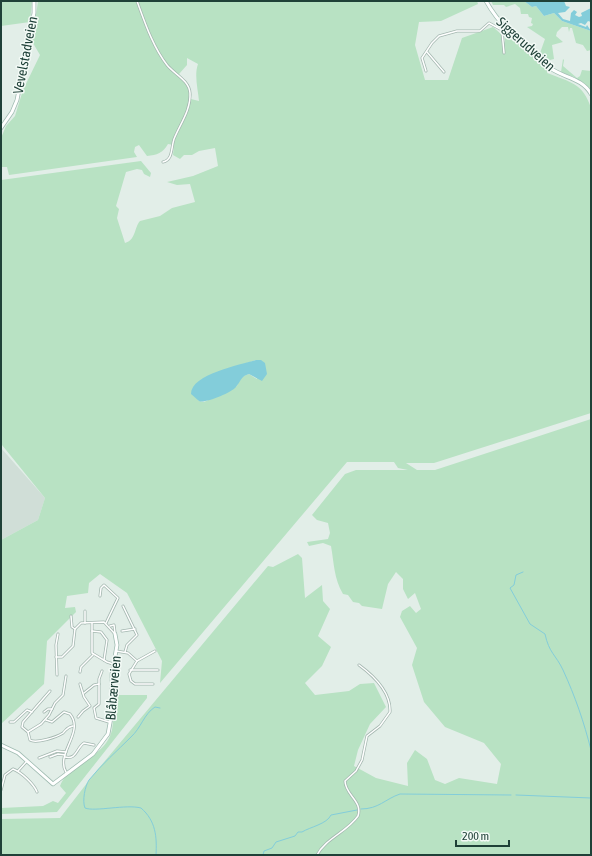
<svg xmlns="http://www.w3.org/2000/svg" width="592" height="856" viewBox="0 0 592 856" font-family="'Asap Condensed',sans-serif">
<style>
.built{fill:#d0ded7}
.green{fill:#b8e2c3;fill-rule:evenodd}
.water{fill:#83cdda}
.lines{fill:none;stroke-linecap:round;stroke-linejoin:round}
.stream{stroke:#83cdda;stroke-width:1}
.street-casing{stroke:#a4b7b0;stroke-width:3}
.secondary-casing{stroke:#9fbbb1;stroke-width:4.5}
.street{stroke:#fff;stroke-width:1.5}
.secondary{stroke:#fff;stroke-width:3}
.labels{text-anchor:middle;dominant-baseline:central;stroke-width:3;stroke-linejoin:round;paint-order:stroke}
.street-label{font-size:14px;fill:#1f4138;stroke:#f3faf6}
</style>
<rect width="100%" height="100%" fill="#e2eee8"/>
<path class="built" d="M1,448L45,498L38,520L1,540Z"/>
<g class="green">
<path d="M1,1H32L30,22L1,26Z"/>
<path d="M38,1H477L478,4L441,21L419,22L415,45L425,80H448L462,38L493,27L501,34L502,47L505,41L504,31L548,70L547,73C570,82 583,83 591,108V413L434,463H406L417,470H435L591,419V855H1V819L60,818L94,774L268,566L273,567L298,554L302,558L305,598L322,585L323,601L330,609L318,636L331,647L322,666L305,683L315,695L349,691L360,684L374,683L386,707L370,724L358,750L354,766L376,778L408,786L407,763L415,750L427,759L435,780L445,784L459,778L497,784L501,764L484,743L445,727L424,702L412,665L417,648L400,617L402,611L410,606L416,613L421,609L415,593L408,599L403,589V579L396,572L388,584L382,609L362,606L359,603L353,602L348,595L343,594C334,579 334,563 331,546L323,543L309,546L307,542L328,539L330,533L328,523L317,520L312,515L345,474L356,470H408L398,468L394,462H347L160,683L162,661L127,593L100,574L89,583L88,593L67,596L65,608L75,607L76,612L47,641L44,684L1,724V540L38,520L45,498L2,445L1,180L141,161L151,173L150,177L144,174L142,170L137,169L126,172L116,206L119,209L117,218L125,243C136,240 134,228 140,221L160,216L172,208L195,202L190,184L177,185L167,182L193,176L218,166L215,148L199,151L192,155H184L180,159L173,155L174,145L168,144C163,153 157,155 147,156L139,145L135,147L134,152L137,157L9,175L7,167H1V138L6,126L15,116L23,90L40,55L30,38L35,22ZM187,58L198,64C194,75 198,90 199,101L191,99L189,85L179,74L187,65ZM256,360L257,379L249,374C242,376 239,379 237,386L204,402L199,401L196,397L247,363Z"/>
<path d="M491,1H524L532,7L536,6L544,16L554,13L562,21L591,31V50L587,51L583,45L576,43L572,28H570L569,32L568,27H562L557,32L556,36L563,42L552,45L554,59L550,60L540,53L545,39L527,27L532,26L533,24L531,23L532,18L529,17L528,14H521L520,8L515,4L506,7L504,5H493Z"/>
<path d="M563,59L564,60L563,66L577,78L580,76L582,70L591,71V90L574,77L561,72Z"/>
<path d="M114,695H147V698L57,812L1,814V808L43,806L53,801L58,803L66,793L60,786C68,763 105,759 112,730C114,719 114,706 114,695Z"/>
</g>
<g class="water">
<path d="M524,1H564L566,6L570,7L565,12L558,13L563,19L570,21L571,13L574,10L577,12L575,15L579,17L582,16L581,13L591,8V22L588,21L585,25L581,23L578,24L586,27L587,25L591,31L562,21L554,13L544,16L536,6L532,7Z"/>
<path d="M256,360H261L265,363L267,374L262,381L249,374C241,376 241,381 236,387C231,393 204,404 199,401C196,399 194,396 191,394C191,374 240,365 256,360Z"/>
</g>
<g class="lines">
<g class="stream">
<path d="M523,572L516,575L514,585L510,588L530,624L545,634C549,653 556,655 563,670C575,696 584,722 591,750"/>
<path d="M516,795L591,798"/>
<path d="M361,809C379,809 385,799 400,794L511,795"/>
<path d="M156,855C157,837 156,821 141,808C126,804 95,812 85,808C82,801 85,786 89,780C102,764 117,751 131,737C141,728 144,714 155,707L160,708"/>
<path d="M263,855L264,851L272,848L276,842L295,836L298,832H302C310,827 327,824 331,815L357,810"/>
</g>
<defs>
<g id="street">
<path d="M137,1C145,23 153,47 167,65C174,74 189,80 190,93C191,110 180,124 174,139C171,148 173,160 163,162"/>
<path d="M502,31L504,53"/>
<path d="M427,52L444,72"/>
<path d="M426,71L422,58L432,43L439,36L457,31H480L489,23L502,30L506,28"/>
<path d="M100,596L101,588L104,585L118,598L106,623"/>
<path d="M123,606L137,635L127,645L125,652"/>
<path d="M71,616L72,627L75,629"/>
<path d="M85,623V611"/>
<path d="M92,623V653L107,662L113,664"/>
<path d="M110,626L114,625L115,633"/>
<path d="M92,631L101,632L107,640L104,660"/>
<path d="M122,631L135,629"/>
<path d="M116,651L128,653L137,661"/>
<path d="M56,657H62L73,646L75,629L81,623L104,622L115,634"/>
<path d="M130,670H158"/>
<path d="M102,671L99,679V704L94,708L96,718L109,722"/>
<path d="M80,672L81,667L93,655"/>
<path d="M57,675L56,645L58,634"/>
<path d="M153,684H135L131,681L129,674L137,661L155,651"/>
<path d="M50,691L23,722L22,727L28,732L41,724L49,715L55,703L63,695L66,676"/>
<path d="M84,693L94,685L99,684"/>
<path d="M44,712L48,709H52"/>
<path d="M78,717L83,711L90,706L84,697L80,684"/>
<path d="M46,720L52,722L64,712L70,714C85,732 55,754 66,772"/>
<path d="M10,722H14L27,710L32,712"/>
<path d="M28,732L30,740C36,744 57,737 63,733C67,729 67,727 73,726"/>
<path d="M50,757L58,754L65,755"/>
<path d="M65,757C77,760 76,748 84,743L94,745"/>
<path d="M39,758L57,751L66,752"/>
<path d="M18,771L27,761"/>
<path d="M1,790L5,775L13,769C21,772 34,784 37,792"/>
<path d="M317,855C326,838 347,832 358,816C363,801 345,795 345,781L356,771L362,760L367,736L380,726L390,712C391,692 374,676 359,665"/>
</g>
<g id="secondary">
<path d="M486,1C499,25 528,52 550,68C564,78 582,78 591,94"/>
<path d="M1,128L12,112L17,100L34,13V1"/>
<path d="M1,745L18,753L53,784L93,754L108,734L112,712V674L117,645L115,634"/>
</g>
</defs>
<use href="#street" class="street-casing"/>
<use href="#secondary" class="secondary-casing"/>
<use href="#street" class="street"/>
<use href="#secondary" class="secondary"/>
</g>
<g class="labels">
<g class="street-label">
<text transform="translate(526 44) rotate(42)">Siggerudveien</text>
<text transform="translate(25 55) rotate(-79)">Vevelstadveien</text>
<text transform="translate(113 688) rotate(-85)">Blåbærveien</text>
</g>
</g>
<rect width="592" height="856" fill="none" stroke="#1f4138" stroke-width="4"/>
<path d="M456 840v6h53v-6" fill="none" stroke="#1f4138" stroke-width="2"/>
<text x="462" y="840" font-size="12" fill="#1f4138" stroke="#f3faf6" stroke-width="3" paint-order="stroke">200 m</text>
</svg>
